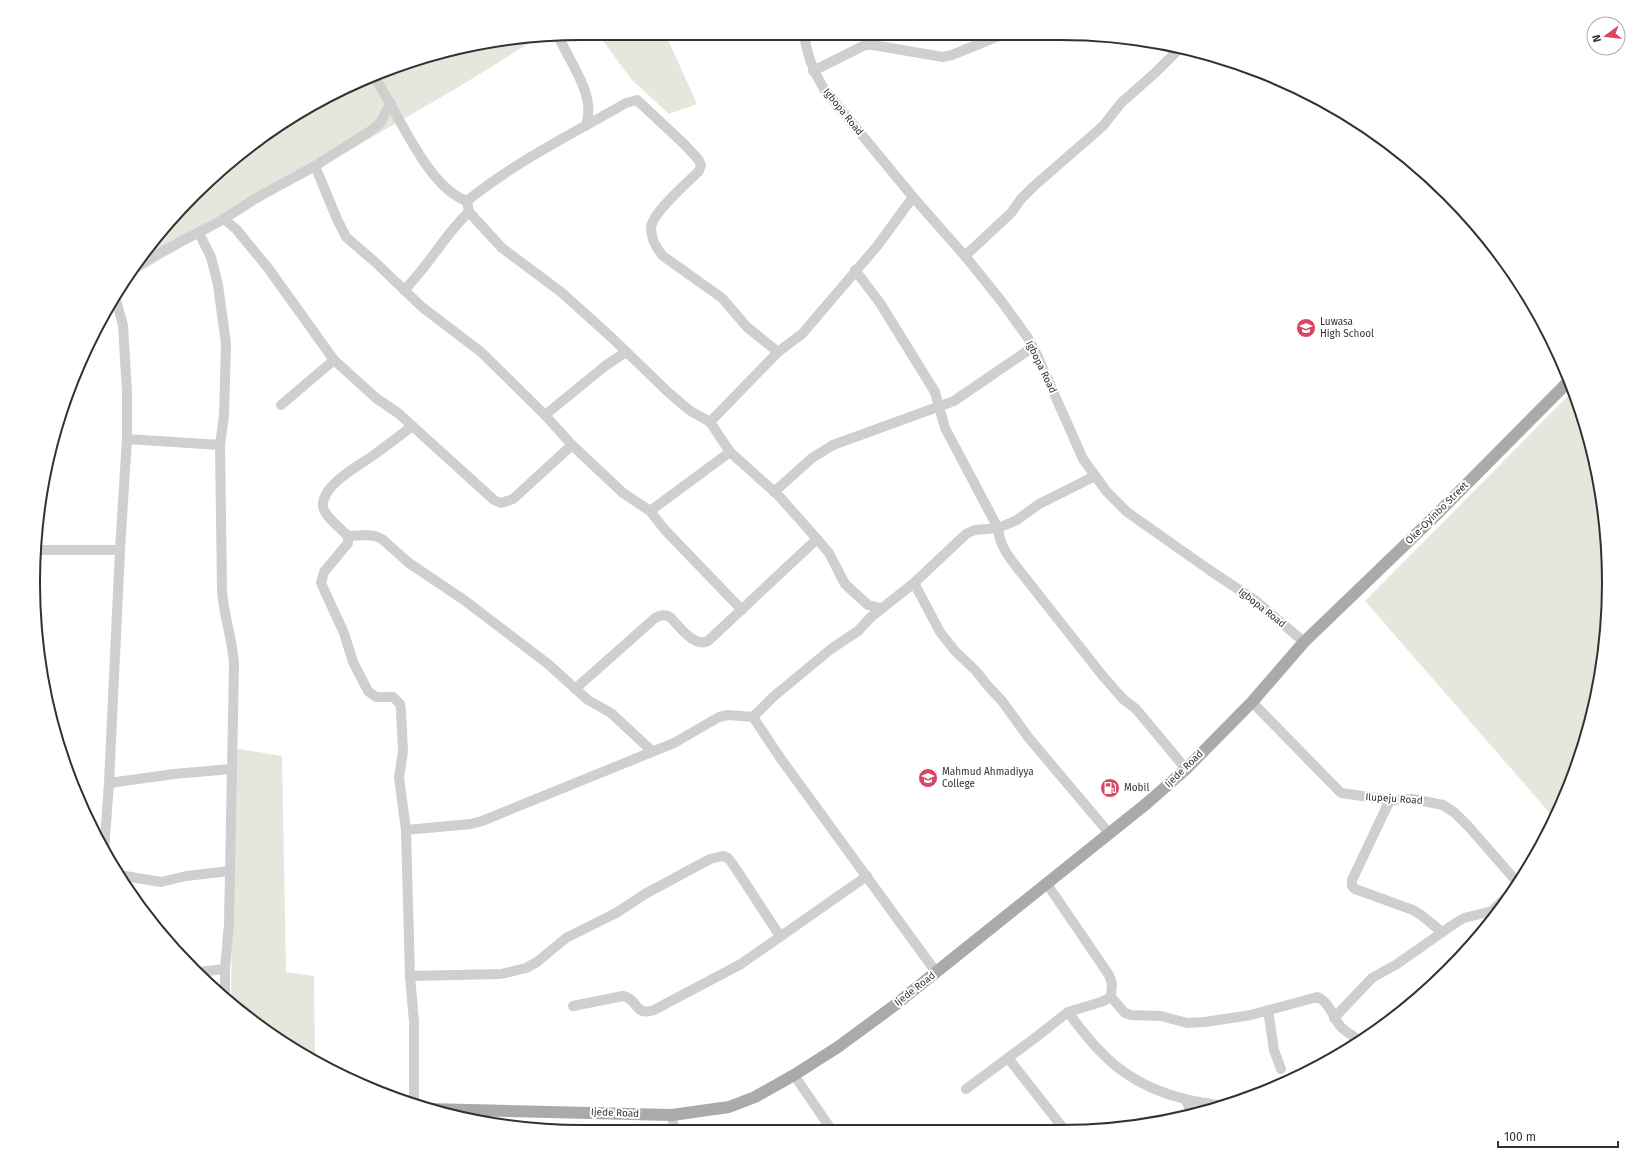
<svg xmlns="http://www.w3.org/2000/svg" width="1642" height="1165" viewBox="0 0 1642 1165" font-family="'Fira Sans',sans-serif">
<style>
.green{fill:#e4e8dc}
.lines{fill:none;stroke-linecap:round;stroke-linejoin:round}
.minor{stroke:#cfcfcf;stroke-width:10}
.major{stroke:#aaa;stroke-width:12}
.labels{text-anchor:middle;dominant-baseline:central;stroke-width:4;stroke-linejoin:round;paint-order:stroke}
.street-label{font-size:10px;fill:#323232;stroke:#fff}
.poi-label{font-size:10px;fill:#323232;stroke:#fff;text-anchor:start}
.rim{fill:none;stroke:#323232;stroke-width:2}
</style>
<rect width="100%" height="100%" fill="#fff"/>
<g class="green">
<path d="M597,33H665L697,104L669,114L632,80Z"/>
<path d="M536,39L457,88L132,276L169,220L277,125L340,90L440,52Z"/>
<path d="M1573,391L1580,406L1604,511L1608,619L1590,725L1555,819L1365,601Z"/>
<path d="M234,748L282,756L286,972L314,976L315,1060L248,1018L231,1003Z"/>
</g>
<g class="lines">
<g class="minor">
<path d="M804,33C806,54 813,71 824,89L913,197L965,256L1002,302L1028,338L1037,355L1083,459L1107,492L1127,512L1208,569L1256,601L1304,642"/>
<path d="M558,36C567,55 586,84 588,104C589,112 588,119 586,126"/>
<path d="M813,71L865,45H873L943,57L952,55L1006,33"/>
<path d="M374,77C398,111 427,188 467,201"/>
<path d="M315,166L337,219L346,237L375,262L422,307L481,352L545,415L572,445L623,493L650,511L665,530L742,610"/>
<path d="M467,201L469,212L502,248L561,292L611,337L668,392L689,410L710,422L730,452L778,495L817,539L829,553L845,584L868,605L881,608"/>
<path d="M467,201C515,162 572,134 626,103L637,100L684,144L698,159L701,165L699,171C688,182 651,214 651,228C651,238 656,248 663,256L722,298L747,327L778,352"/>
<path d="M224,219L236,229L268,268L334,360L376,398L398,413L494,500L501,503L513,499L572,445"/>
<path d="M199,233L211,257L218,285L226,344L224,415L220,445L222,589C223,615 233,639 234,665L229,924L225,969V997"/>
<path d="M965,256L1011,213L1021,199L1034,186L1103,126L1121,103L1155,73L1180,48"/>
<path d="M138,266L163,251L224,219L256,198L315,166L372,130L380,123L391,103"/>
<path d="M855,270L880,303L935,392L945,428L998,528C999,541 1004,550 1012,561L1102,675L1123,699L1136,709L1186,769"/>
<path d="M404,290C429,266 444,235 469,212"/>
<path d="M281,405L334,360"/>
<path d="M545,415L605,366L626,352"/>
<path d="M710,422L778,352L802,334L878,245L913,197"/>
<path d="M411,427C398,437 385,447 371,457C358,466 321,486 323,506C323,515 341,529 348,536L367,535L375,536L382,539L409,563L464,600L548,664L588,700L611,713L652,751"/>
<path d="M127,439L220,445"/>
<path d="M774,492L812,458L833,445L954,401L1033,347"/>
<path d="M650,511L730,452"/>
<path d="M348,536V543L324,572L321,583L344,633L353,662L368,691L376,697H393L400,704L401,710L403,751L399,778L406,830L410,976L414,1022V1103"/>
<path d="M38,550H120"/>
<path d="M914,583L940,632L955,651L976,671L987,685L1002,701L1028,737L1109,833"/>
<path d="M575,689L655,618C661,615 664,614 670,617C679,626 694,648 708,641L817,539"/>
<path d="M1252,702L1341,793L1390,800L1413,799L1443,805L1455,813L1469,827L1517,882"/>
<path d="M753,717L781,759L936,972"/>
<path d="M109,783L174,774L231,769"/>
<path d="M1390,800L1352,880V886L1355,889L1413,910L1421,915L1442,932"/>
<path d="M406,830L471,824L482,821L674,743L719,717L728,715L753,717L773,697L831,649L858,631L871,617L914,583L966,534L975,530L998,528L1017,520L1039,504L1095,476"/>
<path d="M104,852L109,783L120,550L127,439V393L123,325L116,300"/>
<path d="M119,875L161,882L186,876L230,871"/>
<path d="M198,972L225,969"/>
<path d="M410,976L501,974L526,968L537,962L566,938L616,913L645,894L710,859L723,856L728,858L732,863L780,936"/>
<path d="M1111,997L1125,1013L1131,1015L1161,1016L1187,1023L1205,1022L1251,1015L1317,997C1329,1001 1333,1018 1341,1027C1346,1032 1352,1035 1357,1039"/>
<path d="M573,1006L623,996C638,998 634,1017 654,1010L741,964L867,876"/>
<path d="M1268,1010L1274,1050L1281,1069"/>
<path d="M1068,1012C1101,1058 1129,1085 1185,1099C1197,1102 1209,1103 1221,1106"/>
<path d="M1334,1018L1372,978L1397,964L1454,924L1464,918L1492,911L1509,895"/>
<path d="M1008,1058L1063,1128"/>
<path d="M794,1075L831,1129"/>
<path d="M966,1089L1035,1038L1068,1012L1101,1002L1111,997L1112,984L1109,975L1047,884"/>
<path d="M1185,1099L1192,1113"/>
<path d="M672,1115L674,1130"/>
</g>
<path class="major" d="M428,1109L672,1115L729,1107L755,1097L794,1075L838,1047L895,1005L1146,804L1186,769L1252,702L1304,642L1434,517L1569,381"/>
</g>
<defs>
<symbol id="school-disc" viewBox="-11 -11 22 22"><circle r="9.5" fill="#d74761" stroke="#fff"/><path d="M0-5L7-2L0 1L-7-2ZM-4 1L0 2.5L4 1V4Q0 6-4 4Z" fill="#fff"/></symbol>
<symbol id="fuel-disc" viewBox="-11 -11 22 22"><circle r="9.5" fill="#d74761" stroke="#fff"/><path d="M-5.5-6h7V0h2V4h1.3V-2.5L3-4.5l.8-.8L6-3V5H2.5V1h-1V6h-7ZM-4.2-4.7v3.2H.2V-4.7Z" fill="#fff"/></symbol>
</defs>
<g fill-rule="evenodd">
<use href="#school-disc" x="1295" y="317" width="22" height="22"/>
<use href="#school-disc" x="917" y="767" width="22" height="22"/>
<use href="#fuel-disc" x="1099" y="777" width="22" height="22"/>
</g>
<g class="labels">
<g class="street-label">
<text transform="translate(843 112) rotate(51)">Igbopa Road</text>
<text transform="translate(1041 367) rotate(64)">Igbopa Road</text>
<text transform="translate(1437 513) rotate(-45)">Oke-Oyinbo Street</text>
<text transform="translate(1262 608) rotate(38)">Igbopa Road</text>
<text transform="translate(1184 769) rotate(-44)">Ijede Road</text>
<text transform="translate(1394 799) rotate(4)">Ilupeju Road</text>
<text transform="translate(915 989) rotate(-38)">Ijede Road</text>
<text transform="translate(615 1113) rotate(2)">Ijede Road</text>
</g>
<g class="poi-label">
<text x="1320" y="322">Luwasa<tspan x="1320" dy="12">High School</tspan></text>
<text x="942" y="772">Mahmud Ahmadiyya<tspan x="942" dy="12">College</tspan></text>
<text x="1124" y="788">Mobil</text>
</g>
</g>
<path d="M0 0H1642V1165H0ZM582 40H1060A542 542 0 0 1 1602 582V583A542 542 0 0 1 1060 1125H582A542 542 0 0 1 40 583V582A542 542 0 0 1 582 40Z" fill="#fff" fill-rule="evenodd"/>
<path class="rim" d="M582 40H1060A542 542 0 0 1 1602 582V583A542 542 0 0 1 1060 1125H582A542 542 0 0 1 40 583V582A542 542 0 0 1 582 40Z"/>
<g transform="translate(1606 36) rotate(255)"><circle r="19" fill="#ffffff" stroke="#adadad"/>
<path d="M0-3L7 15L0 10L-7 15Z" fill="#d74761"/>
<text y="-6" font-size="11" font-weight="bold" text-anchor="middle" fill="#323232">N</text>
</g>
<path d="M1498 1141v6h120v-6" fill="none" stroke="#323232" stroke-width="2"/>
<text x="1504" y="1141" font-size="12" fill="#323232" stroke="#ffffff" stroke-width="3" paint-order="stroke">100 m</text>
</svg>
